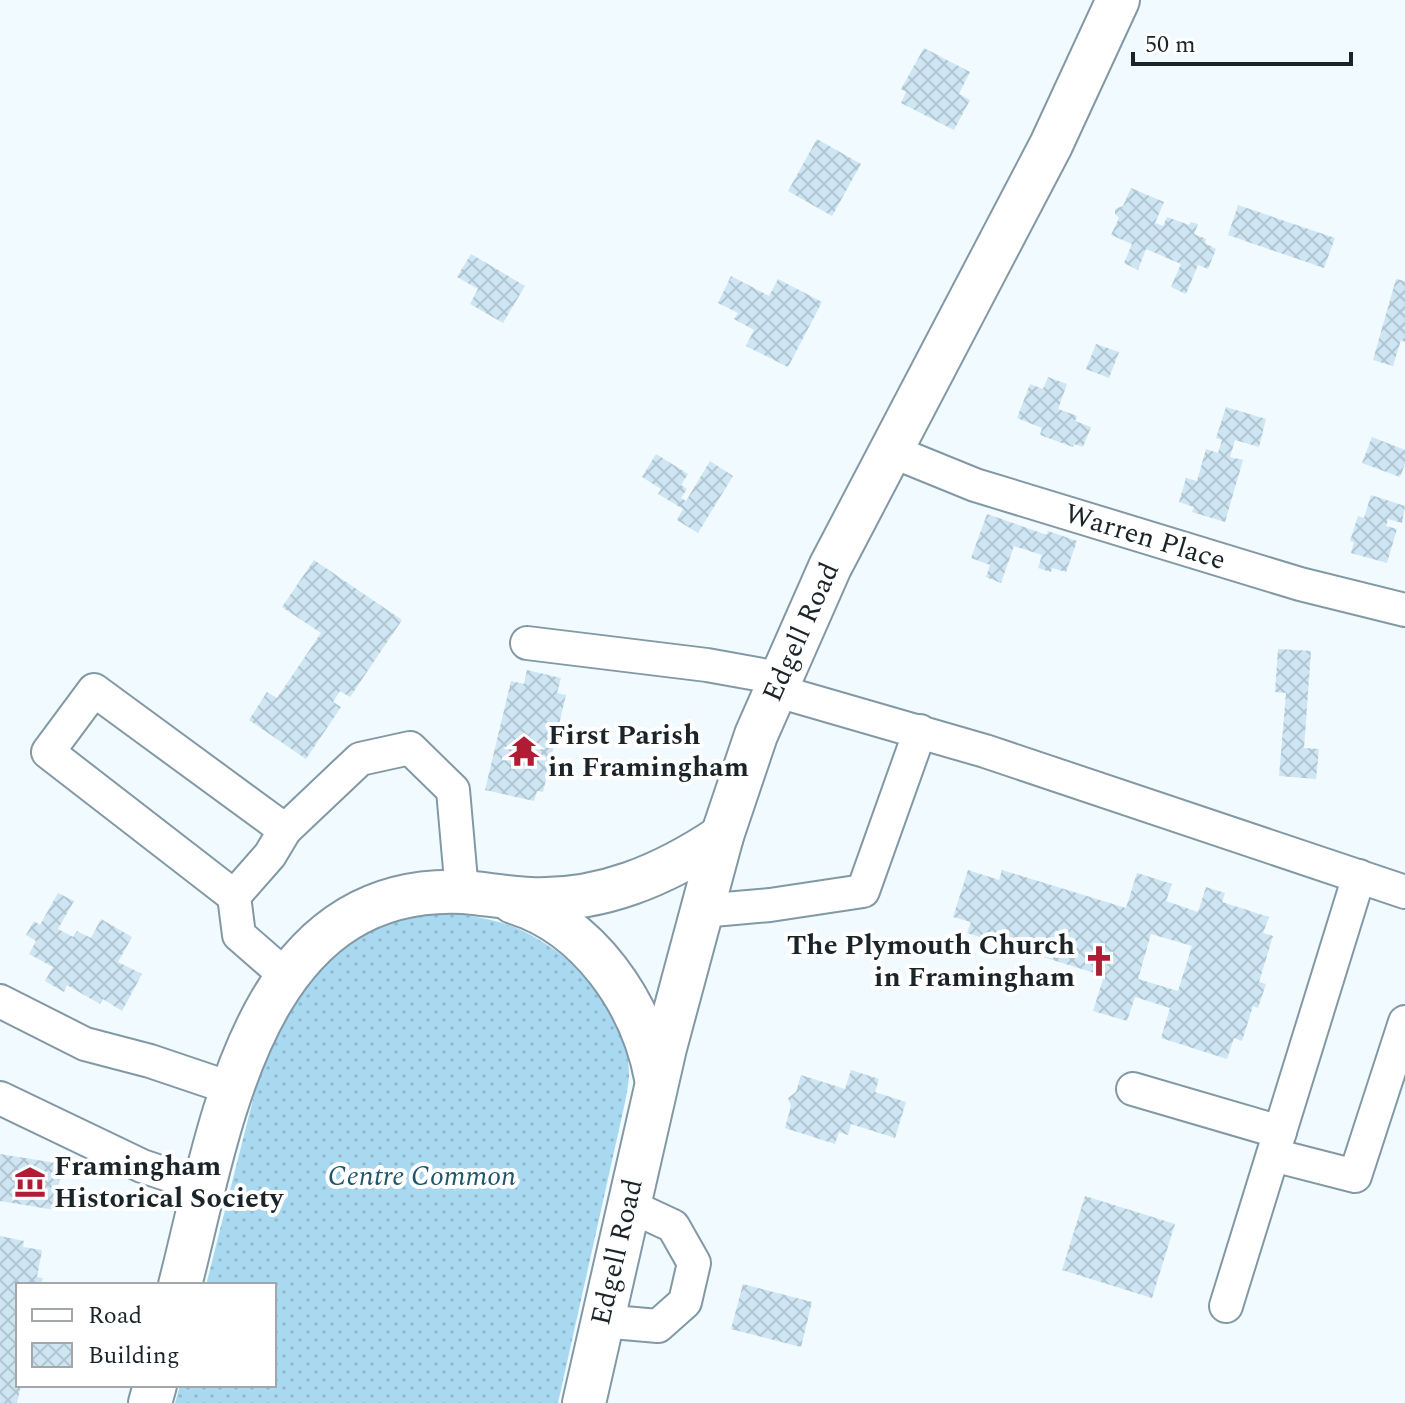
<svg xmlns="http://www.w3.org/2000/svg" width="1405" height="1403" viewBox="0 0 1405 1403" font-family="Spectral,serif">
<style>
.grass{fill:url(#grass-dots)}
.building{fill:url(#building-cross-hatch);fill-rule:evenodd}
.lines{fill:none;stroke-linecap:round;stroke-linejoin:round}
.minor-casing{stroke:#8299a5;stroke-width:36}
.major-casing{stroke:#8299a5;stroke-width:46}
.minor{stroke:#fff;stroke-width:32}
.major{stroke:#fff;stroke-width:42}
.labels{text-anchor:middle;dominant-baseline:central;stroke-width:8;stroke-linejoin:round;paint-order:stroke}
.street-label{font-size:28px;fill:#1b2429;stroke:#fff}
.poi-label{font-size:28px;font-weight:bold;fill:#1b2429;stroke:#fff;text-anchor:start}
.park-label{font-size:28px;font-style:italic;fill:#20556c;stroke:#fff}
</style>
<defs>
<pattern id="grass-dots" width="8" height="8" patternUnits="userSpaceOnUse" patternTransform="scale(2)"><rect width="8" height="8" fill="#a9d9f1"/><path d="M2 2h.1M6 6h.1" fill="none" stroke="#91bacf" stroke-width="1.8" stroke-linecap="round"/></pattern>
<pattern id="building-cross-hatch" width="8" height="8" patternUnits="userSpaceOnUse" patternTransform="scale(2)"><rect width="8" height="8" fill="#cee6f3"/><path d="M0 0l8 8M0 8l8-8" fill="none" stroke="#b0c5d0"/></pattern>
</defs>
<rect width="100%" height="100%" fill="#f0faff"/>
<path class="grass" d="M452,913C476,917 501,920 523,931C578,958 630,1012 629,1077C628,1087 626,1098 624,1107L558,1403H175L180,1385H274V1285H206L261,1068C287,997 342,929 421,914C430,912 442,913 452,913Z"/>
<g class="building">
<path d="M924,48L970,72L959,94L970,100L954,130L901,103L906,92L901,89Z"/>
<path d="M817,139L861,164L832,216L788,191Z"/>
<path d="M1131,188L1164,202L1155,223L1163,226L1167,217L1189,225L1191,222L1198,224L1194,234L1206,239L1205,243L1216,249L1208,269L1198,265L1186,294L1171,287L1181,264L1146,249L1138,270L1124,263L1132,244L1111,235L1119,218L1115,214V209L1123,206Z"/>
<path d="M1238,205L1335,238L1324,268L1228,235Z"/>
<path d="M471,254L525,286L503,323L470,304L478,289L457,277Z"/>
<path d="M731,276L769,296L778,279L822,302L788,367L746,346L754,330L734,319L738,313L718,303Z"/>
<path d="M1396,279L1405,281V342L1401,340L1393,366L1373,360Z"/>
<path d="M1096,344L1119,352L1109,378L1086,369Z"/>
<path d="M1048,377L1067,384L1058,409L1077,416L1075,421L1091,427L1083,447L1074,444L1073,447L1040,435L1042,428L1017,418L1030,384L1043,389Z"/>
<path d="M1226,407L1266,419L1259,447L1235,440L1230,457L1243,460L1225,522L1192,512L1194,507L1179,502L1186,478L1197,481L1206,449L1218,453L1222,440L1216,438Z"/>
<path d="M1372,437L1405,450V464L1400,477L1362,463Z"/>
<path d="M656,454L688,474L681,485L687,489L681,498L686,501L710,461L733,476L698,533L677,520L683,509L658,494L661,489L642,477Z"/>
<path d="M1371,495L1405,506L1402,523L1388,519L1386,526L1397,529L1387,563L1351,553L1354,542L1350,541L1358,516L1364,518Z"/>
<path d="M987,514L1047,535L1048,531L1077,541L1066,572L1052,568L1051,572L1038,568L1042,555L1014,546L1001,583L986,577L990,565L971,558Z"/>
<path d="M314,560L402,620L350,697L340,691L333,702L341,707L306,759L249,720L267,692L277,698L321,633L282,607Z"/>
<path d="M1278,649L1311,651L1304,748L1319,749L1316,779L1279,776L1286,693L1275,692Z"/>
<path d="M527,670L561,678L557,693L566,695L543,792L537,791L534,801L485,790L511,681L524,684Z"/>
<path d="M968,870L999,880L1002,870L1126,908L1137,873L1172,884L1166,901L1198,912L1206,887L1225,893L1222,902L1269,917L1263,933L1273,936L1259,982L1266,984L1258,1008L1253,1006L1242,1041L1234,1038L1227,1059L1161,1038L1170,1008L1135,997L1127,1021L1093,1011L1104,976L967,933L971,922L953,917ZM1151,934L1192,946L1178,991L1138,979Z"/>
<path d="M58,893L74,901L58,929L73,937L77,931L91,938L101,919L132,937L118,962L142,974L122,1011L103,999L100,1004L67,985L64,992L45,981L53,967L29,954L36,941L26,935L34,921L40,925Z"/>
<path d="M851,1070L879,1079L875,1092L906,1102L895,1138L851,1124L848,1135L839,1132L835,1144L785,1128L791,1106L788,1098L796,1092L801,1075L845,1089Z"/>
<path d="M0,1154L62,1164L55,1210L0,1201Z"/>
<path d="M1085,1196L1175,1224L1152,1298L1062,1270Z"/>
<path d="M0,1236L24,1241L23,1247L42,1250L37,1277L43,1278L41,1285H18V1385H21L17,1403H0Z"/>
<path d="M743,1284L812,1302L801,1347L731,1329Z"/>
</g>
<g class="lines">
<defs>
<g id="minor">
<path d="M889,450L975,485L1300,584L1405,610"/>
<path d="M527,643L707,665L779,678"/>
<path d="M774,690L985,751L1405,892"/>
<path d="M285,830L94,690L48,752L234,896L239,935L285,975"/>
<path d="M234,896L270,855L285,830L360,759L410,748L453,790L462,892"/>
<path d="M702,911L770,905L863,891L920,731"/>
<path d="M0,1001L85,1044L150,1061L233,1089"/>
<path d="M1133,1089L1280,1132"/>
<path d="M0,1098L142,1166L205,1187"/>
<path d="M1273,1155L1355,1176L1405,1022"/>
<path d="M1226,1306L1359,876"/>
<path d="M601,1321L658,1326L685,1302L694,1263L673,1226L628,1205"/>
</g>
<g id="major">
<path d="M513,902C589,925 642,1003 656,1078"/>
<path d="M180,1285C220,1131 252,881 464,892C486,894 508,898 530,899C601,902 664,875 722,836"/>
<path d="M150,1403L155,1385"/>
<path d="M584,1403L665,1048L722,836L756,735L830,567L1051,145L1118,0"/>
</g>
</defs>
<use href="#minor" class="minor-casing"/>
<use href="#major" class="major-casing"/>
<use href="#minor" class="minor"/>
<use href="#major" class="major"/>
</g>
<defs>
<symbol id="temple-bare" viewBox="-9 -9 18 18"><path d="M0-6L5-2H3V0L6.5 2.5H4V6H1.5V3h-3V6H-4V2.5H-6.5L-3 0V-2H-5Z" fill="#af1c33" stroke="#fff" stroke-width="2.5" paint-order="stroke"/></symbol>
<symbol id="church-bare" viewBox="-9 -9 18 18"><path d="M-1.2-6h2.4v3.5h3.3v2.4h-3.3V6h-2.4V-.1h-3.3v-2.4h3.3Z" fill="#af1c33" stroke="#fff" stroke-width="2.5" paint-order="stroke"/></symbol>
<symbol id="museum-bare" viewBox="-9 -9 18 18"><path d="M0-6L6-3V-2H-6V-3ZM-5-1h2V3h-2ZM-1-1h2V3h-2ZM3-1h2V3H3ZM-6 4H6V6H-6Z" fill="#af1c33" stroke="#fff" stroke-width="2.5" paint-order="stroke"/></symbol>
</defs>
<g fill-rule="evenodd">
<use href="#temple-bare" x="502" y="729" width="44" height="44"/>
<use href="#church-bare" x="1077" y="939" width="44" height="44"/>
<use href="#museum-bare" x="8" y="1160" width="44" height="44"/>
</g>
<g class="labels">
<g class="street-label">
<text transform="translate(1145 537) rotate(17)">Warren Place</text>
<text transform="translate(801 632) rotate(-66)">Edgell Road</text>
<text transform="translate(617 1252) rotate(-77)">Edgell Road</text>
</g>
<g class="poi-label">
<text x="548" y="735">First Parish<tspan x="548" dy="32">in Framingham</tspan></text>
<text x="1075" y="945" text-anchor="end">The Plymouth Church<tspan x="1075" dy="32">in Framingham</tspan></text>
<text x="54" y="1166">Framingham<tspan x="54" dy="32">Historical Society</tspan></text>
</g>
<g class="park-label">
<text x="422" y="1176">Centre Common</text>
</g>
</g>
<rect x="16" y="1283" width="260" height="104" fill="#ffffff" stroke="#a4a7a9" stroke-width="2"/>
<rect x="32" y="1309" width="40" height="12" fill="#ffffff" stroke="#a4a7a9" stroke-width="2"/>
<text x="88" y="1323" font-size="24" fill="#1b2429">Road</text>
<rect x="32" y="1343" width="40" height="24" fill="url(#building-cross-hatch)" stroke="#a4a7a9" stroke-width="2"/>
<text x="88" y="1363" font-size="24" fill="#1b2429">Building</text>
<path d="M1133 52v12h218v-12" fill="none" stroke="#1b2429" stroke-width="4"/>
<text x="1145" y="52" font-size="24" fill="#1b2429" stroke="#ffffff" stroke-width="6" paint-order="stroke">50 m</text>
</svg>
